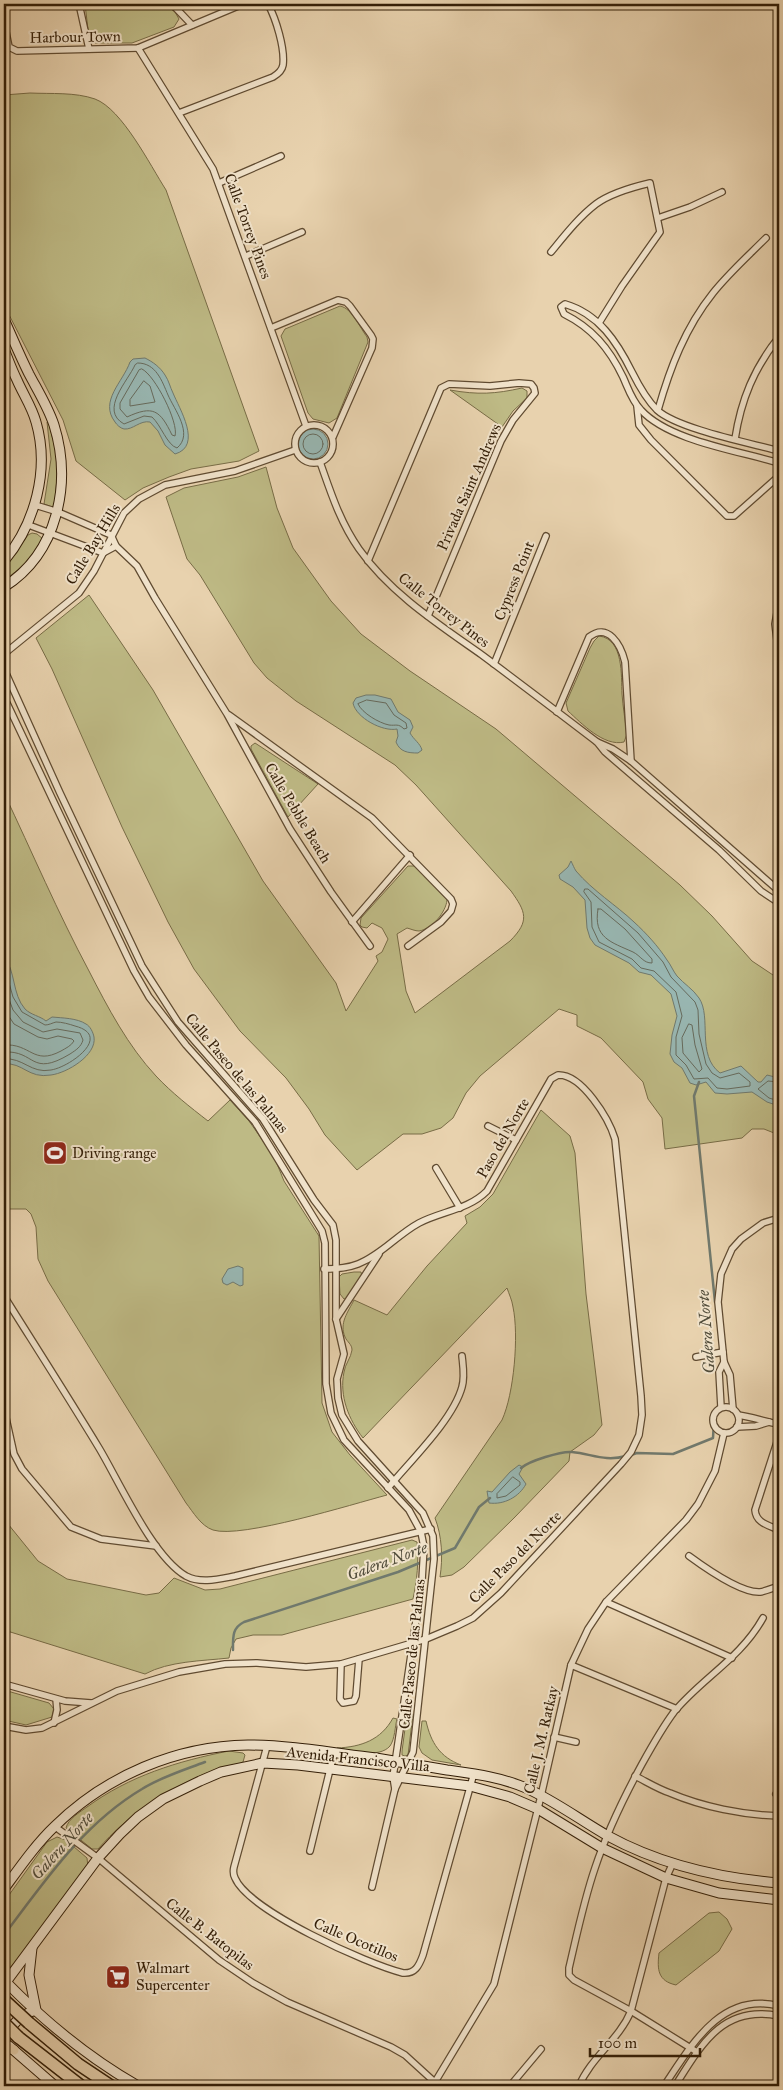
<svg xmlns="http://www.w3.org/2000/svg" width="783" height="2090" viewBox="0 0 783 2090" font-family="'IM FELL Great Primer',serif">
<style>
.green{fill:#beba85;stroke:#786c46}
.water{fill:#98b6b1;stroke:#70796d}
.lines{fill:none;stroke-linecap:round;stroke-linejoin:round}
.shore{stroke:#666a5c;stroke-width:1}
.stream{stroke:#70796d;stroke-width:2.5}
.street-casing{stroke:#604b31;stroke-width:8}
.secondary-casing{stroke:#331e07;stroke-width:11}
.primary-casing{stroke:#331e07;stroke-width:11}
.highway-casing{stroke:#331e07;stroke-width:14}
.street{stroke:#f0e2ca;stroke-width:5.5}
.secondary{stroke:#f0e2ca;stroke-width:9}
.primary{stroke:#e8d2ae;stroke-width:9}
.highway{stroke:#e8d2ae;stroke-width:11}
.highway-bridge-casing{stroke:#331e07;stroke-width:14;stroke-linecap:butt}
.highway-bridge{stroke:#e8d2ae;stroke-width:11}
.labels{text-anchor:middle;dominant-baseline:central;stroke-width:4;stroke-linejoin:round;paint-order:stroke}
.street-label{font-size:15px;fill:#331e07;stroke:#f0e2ca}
.poi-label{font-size:15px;fill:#331e07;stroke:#f0e2ca;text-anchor:start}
.water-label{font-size:16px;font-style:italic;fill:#514c3a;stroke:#f0e2ca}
</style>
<rect width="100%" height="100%" fill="#e8d2ae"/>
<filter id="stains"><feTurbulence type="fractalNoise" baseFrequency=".004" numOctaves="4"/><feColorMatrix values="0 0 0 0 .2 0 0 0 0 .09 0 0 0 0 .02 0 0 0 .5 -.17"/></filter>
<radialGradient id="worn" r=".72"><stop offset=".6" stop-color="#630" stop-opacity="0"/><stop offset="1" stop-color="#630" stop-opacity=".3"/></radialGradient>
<g class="green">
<path d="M85,4H164L175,12L179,19L174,27L132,43H95L89,38Z"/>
<path d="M30,93C51,94 75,92 95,99C122,109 150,165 166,190L259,451L239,461L191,469L169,477L143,488L125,500L76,461L63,420L4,305V95Z"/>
<path d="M340,306C352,308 360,328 367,337L368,342L337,418L329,423L313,419L308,413L281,336L285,329L290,327Z"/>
<path d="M522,388L527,391V398L513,411L502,427L450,390C478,395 495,394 522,388Z"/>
<path d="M47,422L49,423L58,461L55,506L52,507L44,504L51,459Z"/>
<path d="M266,467L277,508L293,548L331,601L361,634L410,671L496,729L680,885L712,916L752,961L779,979V1135L764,1129H752L742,1138L665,1149L662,1118L648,1099L643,1082L601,1038L577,1026V1015L559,1009L480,1076L466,1093L453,1118L441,1128L422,1134H403L357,1170L325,1135L309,1109L286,1078L240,1031L194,969L168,922L122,827L52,669L36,638L89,595L153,690L263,881L336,983L346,1011L378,961L376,956L382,952L388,939L382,928L372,923L367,928L362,927L360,925L361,918L408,866H417L447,900C446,912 432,929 419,931C415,931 411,929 407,928L397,934L406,991L415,1013L510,941C530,921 526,912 511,891L416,785L395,765L296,701L267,678L254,663L200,575L187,559L166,497L184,488L238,477Z"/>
<path d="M32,533L37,534L43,539C33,556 20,570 4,580V568L28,535Z"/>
<path d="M599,636C624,639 621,676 622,694C623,707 625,720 627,734L624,742C604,747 581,723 568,711L566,703L590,648L594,641Z"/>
<path d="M255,743L318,784L288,817L251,749V746Z"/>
<path d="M4,793C32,852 58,913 89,971C108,1008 128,1046 156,1076C172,1093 190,1107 208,1121L230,1100L249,1121L261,1138L275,1159L284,1181L319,1236L322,1403L332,1432L350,1455L387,1495C353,1504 241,1539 213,1530C201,1526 193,1512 186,1503L48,1281L38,1259L36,1227L31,1214L26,1209H4Z"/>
<path d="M541,1110L570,1136L575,1153L586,1294L602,1425L594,1435L570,1452L569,1461L514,1518L464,1567L452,1575L440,1577C443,1558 442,1536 435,1518L502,1420C514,1394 519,1335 513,1307C512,1300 509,1294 507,1288L363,1438C349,1420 339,1396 344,1372C345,1364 351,1358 352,1350C352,1344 347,1342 345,1337C339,1323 348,1312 354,1300L387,1315L427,1266L467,1223L465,1216L480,1207L493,1194Z"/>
<path d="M354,1272H361L362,1276L348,1298L344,1299L340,1294L339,1277L342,1274Z"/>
<path d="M4,1519L38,1561L67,1579L146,1595L159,1593L174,1578L205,1590L220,1589L412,1540L417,1542C419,1561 417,1580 413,1599L282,1635H253L236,1639L231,1648L229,1658C202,1661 169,1661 145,1674L4,1630Z"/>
<path d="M4,1690L49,1703L54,1709L52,1717L26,1725L4,1720Z"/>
<path d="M407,1714H413L408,1755L405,1756L402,1755V1751Z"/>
<path d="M393,1718L397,1719C395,1726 395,1739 390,1746C379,1759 351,1750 337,1748C361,1747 381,1740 393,1718Z"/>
<path d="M422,1721H426C431,1743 440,1757 461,1765L432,1760L422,1753L419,1747Z"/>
<path d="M229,1751L243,1753L245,1755L243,1762C234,1769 218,1769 207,1773C164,1791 129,1814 98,1849H92L66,1828C68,1819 80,1812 87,1807C129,1776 178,1761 229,1751Z"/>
<path d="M57,1837L66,1840L87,1858L88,1868L11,1967H7L4,1964V1902L47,1842Z"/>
<path d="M719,1912L727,1919L732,1929L719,1951L676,1985C658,1981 657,1970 659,1953L709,1913Z"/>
</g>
<g class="water">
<path d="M145,358C153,362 160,367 165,375C169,381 170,387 173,393C179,408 203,446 175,454L165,445L158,431L150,422C140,420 133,430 124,429C120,428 117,425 115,422C99,401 123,382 130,362L133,359Z"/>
<circle cx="313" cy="444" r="15"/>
<path d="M366,695H375L391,699L398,712L410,720L413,727L410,733C414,740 420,743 422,750L418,753C408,753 400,752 396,742L398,736L397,729C383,732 356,718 353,703L356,698Z"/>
<path d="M571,861C573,865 574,868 576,871C593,891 616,905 634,922C646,933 658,946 667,960C671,965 673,971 677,976C684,984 693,989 699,998C712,1017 696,1055 720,1073L741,1066L758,1082H761L767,1075L779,1078V1106L767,1102L752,1092L727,1094L715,1093L706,1082L696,1085L690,1083L682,1068L674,1062L670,1054L672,1035L677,1016L671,994L651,975L639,972L629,963L595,945L590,938L587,928L585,900L573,887L560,879L559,875L568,867Z"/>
<path d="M4,956C16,972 12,994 25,1009C31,1015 40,1016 46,1021L52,1017C62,1018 77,1018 86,1024C90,1026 93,1032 94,1037C97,1055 67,1073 51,1075C28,1079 23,1062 4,1064Z"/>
<path d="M238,1266L243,1268V1285L240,1286L233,1282L227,1285L223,1283L222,1279L228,1269Z"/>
<path d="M519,1465L523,1467L519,1474L526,1484C519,1497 504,1505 489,1503L487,1491L492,1492L510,1472Z"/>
</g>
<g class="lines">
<g class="shore">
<path d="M138,363C156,363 162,381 168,395C174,409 194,434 177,448C167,445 161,425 152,417L144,416L124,424C99,410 128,381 135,365Z"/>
<path d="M142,369C155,375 179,423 175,436L172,435C160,410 153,405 127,417L120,409V403L139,370Z"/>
<path d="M144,381L150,386L155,402L130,406V400Z"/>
<circle cx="313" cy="444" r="10"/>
<path d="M367,700L386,703L394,715L406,723L407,728L404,729C398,723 396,726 389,725C379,723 362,713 358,704Z"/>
<path d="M585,889H588L638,933L663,962L671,977L695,1002L698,1010L699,1034L706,1064L712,1073L720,1078L739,1073L750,1082V1086L727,1089L717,1088L708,1078L694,1079L686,1065L676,1055V1037L682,1016L676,992L654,971L641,968L632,959L599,942L592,927L591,902L584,892Z"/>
<path d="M598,909H601L625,929L652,959V963C643,963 641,956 633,952C611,942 593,938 598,909Z"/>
<path d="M4,965L13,997L22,1012L45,1025C49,1025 52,1023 56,1022C62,1022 69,1024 75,1026C113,1036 70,1067 51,1070C31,1074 23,1057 4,1059"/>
<path d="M4,986L13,1010L23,1022L43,1032L57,1029L80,1033L83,1040C81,1047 76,1050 70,1054C30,1078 36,1050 4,1052"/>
<path d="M4,1009L14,1024L38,1037L47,1039L58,1036L72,1039L74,1041C71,1046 66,1048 61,1051C33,1066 31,1043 4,1045"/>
<path d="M689,1024L692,1025L695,1045L702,1069L699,1072L683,1053L682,1038Z"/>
<path d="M779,1082L768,1081L758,1089L769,1098L779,1101"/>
<path d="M513,1477L520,1482V1485L506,1496L497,1498V1494Z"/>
</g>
<g class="stream">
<path d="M699,1082L694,1096L715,1302"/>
<path d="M631,1455L637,1453L673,1454L713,1438L714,1420L719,1404"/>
<path d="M521,1468C529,1461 561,1451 572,1452C592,1454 605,1462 626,1456"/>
<path d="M233,1650C233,1637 232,1628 244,1622L398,1572L455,1548L479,1507L490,1498"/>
<path d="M4,1935C45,1881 83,1824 142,1789C161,1777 184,1770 205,1762"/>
</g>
<defs>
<g id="street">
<path d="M79,4L89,49"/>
<path d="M172,4L192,25"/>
<path d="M4,22L9,47L17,51L138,48L243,4"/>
<path d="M138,48L213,169L306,426"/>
<path d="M179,113L273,77C278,74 282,71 283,65C285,48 276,19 268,4"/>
<path d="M219,183L281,156"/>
<path d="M658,218L690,207L722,192"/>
<path d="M551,252C565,235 579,217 596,204C611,193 633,187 650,183L660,232L622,286L599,323"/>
<path d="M246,256L302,232"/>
<path d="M271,328L338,300L346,302L350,306L371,335L373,339L372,348L333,437"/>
<path d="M637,406L639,425L651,440L727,516H734L779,476"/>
<path d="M658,410C670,368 685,328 713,293C729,273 748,256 766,238"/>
<circle cx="314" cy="444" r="19"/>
<path d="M735,439C741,400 754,368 779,337"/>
<path d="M779,451C750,443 678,429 657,410C646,399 639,386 632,372C617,342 599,314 565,304L561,307L564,314C592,328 609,348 623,377C628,388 632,401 641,410C669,441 740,451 779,463"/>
<path d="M320,462C331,493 340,522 359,549C390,593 438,624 482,655C521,684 559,713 597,742L605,752L719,850L761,891L779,903"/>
<path d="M35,505L58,512L111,535L116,546L137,566L155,598L227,714L290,829L331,892L370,946"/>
<path d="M26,524L103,553L116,546"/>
<path d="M368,561L441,388L449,384L490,386L519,383L531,384L534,388L535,393L513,420L501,441L428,616"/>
<path d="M779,602L775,624L779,656"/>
<path d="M4,654L79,593L94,571L124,513L139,499L165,485L235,471L295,450"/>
<path d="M494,664L546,536"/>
<path d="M4,669L60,793L142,966L178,1022L263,1119L314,1200L333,1225L336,1240V1319L344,1354L337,1379L338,1398L342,1415L358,1441L423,1513L433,1536L434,1559L413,1752L395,1789L372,1887"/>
<path d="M4,697L134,971L149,997L186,1045L255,1122L322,1231L325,1243L326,1384L331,1413L344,1440L409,1510L421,1532L424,1547L422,1580L393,1777L395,1789"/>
<path d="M557,712L589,637C608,622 621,645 625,662L631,761"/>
<path d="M229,715L372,818L451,899L453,904L451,911L441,922L408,946"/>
<path d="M597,742L613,749L631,761L779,891"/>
<path d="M352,922L410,855"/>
<path d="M488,1126L516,1140"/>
<path d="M436,1168L460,1208"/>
<path d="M4,1296C36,1347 68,1397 99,1448C120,1483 152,1556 186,1576C201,1584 219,1579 235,1576L431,1529"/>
<path d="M336,1319L379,1254"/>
<path d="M696,1357L723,1352"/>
<circle cx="726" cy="1420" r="13"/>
<path d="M721,1407L719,1372L724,1362"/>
<path d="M4,1409L14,1454L22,1469L71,1527L101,1539L156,1546"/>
<path d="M733,1409L730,1375L724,1362L718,1302L721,1274L732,1249L741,1239L763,1223L779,1218"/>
<path d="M738,1415C753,1417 765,1422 779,1424"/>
<path d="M737,1427L756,1426L769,1422"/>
<path d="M779,1436L755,1510C756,1523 768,1525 779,1530"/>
<path d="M388,1488C410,1461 453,1420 462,1387C465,1377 463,1366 462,1356"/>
<path d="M689,1556C704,1567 741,1593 760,1592C766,1591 773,1588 779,1586"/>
<path d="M606,1602L732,1658"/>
<path d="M341,1664L340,1699L343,1703L354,1701L356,1696L359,1659"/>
<path d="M571,1665L677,1709"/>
<path d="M4,1684L65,1701L91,1703"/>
<path d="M54,1723L57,1710L56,1699"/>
<path d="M4,1726L26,1730L42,1728L117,1691L179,1672L225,1664L257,1663L306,1667L341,1664L426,1639L457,1626L473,1618L501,1593L621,1464L631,1452L639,1435L642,1415L641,1396L615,1139C609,1119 582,1074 558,1075L551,1079L487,1191C468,1210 442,1211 419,1223C397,1235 381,1255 358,1264C348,1268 336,1269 324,1269"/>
<path d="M554,1737L576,1742"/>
<path d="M267,1746L234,1867C233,1871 233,1874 235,1878C249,1911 367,1964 403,1973C415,1974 419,1966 423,1955L474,1773"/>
<path d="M635,1776C647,1782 658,1789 670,1793C703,1807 743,1815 779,1816"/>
<path d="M776,1794L779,1796"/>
<path d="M54,1826L98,1858L219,1960L253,1983L287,2002L391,2047L405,2055L439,2086"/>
<path d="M310,1851L334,1753"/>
<path d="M697,2052L631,2011L574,1980L569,1975V1968C577,1934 584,1900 595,1868C607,1832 624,1797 642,1764C652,1746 662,1728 674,1712C702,1678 740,1659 763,1618"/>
<path d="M435,2082L494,1984L541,1796L571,1665L588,1629L606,1602L686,1520L698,1504L715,1471L724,1433"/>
<path d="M510,2086L541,2049"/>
<path d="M579,2086C591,2057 619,2040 631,2011L666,1878L672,1865"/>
<path d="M664,2086C691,2046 721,1991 779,2006"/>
<path d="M675,2086C701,2045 723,2004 779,2016"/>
</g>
<g id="secondary">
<path d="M4,319C12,337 20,356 29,374C38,391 48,407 54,425C72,483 58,553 4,587"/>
<path d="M4,349C8,359 12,370 17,380C23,394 32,407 36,422C50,470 35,524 4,561"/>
<path d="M4,1889C20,1867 36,1844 55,1826C106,1776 176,1746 248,1745C290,1745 334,1753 376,1758C400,1762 423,1766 447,1770C475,1774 500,1777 526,1788C555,1801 580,1820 608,1836C661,1865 718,1878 779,1883"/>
<path d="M4,1980C43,2020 89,2058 138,2086"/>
<path d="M6,1982L98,1858L120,1834L138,1817L163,1799L200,1781L221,1772L263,1763L298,1765L470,1786L510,1797L538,1809L602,1848L666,1878L719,1893L779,1900"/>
<path d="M5,2042C8,2026 22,2014 36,2010L29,1975L32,1948"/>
<path d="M9,2046L55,2086"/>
</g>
<g id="primary">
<path d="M4,1986L6,1982"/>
<path d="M4,2046L14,2050"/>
</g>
<g id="highway">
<path d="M29,2023L78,2064L111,2086"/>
<path d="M18,2037L81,2086"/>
</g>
</defs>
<use href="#street" class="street-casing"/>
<use href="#secondary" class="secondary-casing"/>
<use href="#primary" class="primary-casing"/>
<use href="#highway" class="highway-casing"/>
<use href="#street" class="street"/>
<use href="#secondary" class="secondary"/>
<use href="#primary" class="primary"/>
<use href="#highway" class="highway"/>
<defs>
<g id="highway-bridge">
<path d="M4,2000L29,2023"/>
<path d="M4,2023L18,2037"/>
</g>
</defs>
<use href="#highway-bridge" class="highway-bridge-casing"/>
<use href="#highway-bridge" class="highway-bridge"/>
</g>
<defs>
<symbol id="stadium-square" viewBox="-11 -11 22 22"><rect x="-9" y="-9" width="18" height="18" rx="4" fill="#8f2418" stroke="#f0e2ca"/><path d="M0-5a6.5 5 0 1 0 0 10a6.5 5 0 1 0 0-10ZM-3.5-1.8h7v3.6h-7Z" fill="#fff"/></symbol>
<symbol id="supermarket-square" viewBox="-11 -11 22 22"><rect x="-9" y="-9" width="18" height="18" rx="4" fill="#8f2418" stroke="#f0e2ca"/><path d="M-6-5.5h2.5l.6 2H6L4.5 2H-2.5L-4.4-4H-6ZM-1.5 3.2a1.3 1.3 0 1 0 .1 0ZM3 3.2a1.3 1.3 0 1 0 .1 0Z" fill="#fff"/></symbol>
</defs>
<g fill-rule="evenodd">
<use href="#stadium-square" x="41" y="1139" width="28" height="28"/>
<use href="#supermarket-square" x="104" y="1963" width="28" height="28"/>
</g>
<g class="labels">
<g class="street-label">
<text transform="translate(75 37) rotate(-1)">Harbour Town</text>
<text transform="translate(248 226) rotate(70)">Calle Torrey Pines</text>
<text transform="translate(469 487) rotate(-66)">Privada Saint Andrews</text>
<text transform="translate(93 544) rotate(-59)">Calle Bay Hills</text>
<text transform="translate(514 581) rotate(-68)">Cypress Point</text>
<text transform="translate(444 610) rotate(38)">Calle Torrey Pines</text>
<text transform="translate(298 813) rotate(59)">Calle Pebble Beach</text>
<text transform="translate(237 1073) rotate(50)">Calle Paseo de las Palmas</text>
<text transform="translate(503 1138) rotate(-60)">Paso del Norte</text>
<text transform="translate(515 1557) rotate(-45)">Calle Paso del Norte</text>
<text transform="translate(412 1654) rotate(-84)">Calle Paseo de las Palmas</text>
<text transform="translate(541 1740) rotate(-77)">Calle J. M. Ratkay</text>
<text transform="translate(358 1759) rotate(6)">Avenida Francisco Villa</text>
<text transform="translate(210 1934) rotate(38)">Calle B. Batopilas</text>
<text transform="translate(356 1940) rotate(23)">Calle Ocotillos</text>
</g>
<g class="poi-label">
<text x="72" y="1153">Driving range</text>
<text x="136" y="1968">Walmart<tspan x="136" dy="17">Supercenter</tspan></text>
</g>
<g class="water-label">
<text transform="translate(706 1332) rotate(-94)">Galera Norte</text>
<text transform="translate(387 1561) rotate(-20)">Galera Norte</text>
<text transform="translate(62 1846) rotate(-48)">Galera Norte</text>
</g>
</g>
<rect width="783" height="2090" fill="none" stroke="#e8d2ae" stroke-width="20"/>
<rect x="5" y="5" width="773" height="2080" fill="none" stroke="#331e07" stroke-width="2.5"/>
<rect x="10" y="10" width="763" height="2070" fill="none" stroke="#331e07"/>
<path d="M590 2048v8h110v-8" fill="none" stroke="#331e07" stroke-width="2.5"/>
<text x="598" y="2048" font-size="15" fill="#331e07" stroke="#f0e2ca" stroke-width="4" paint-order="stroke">100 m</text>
<rect width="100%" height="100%" filter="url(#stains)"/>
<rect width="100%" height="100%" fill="url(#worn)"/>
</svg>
